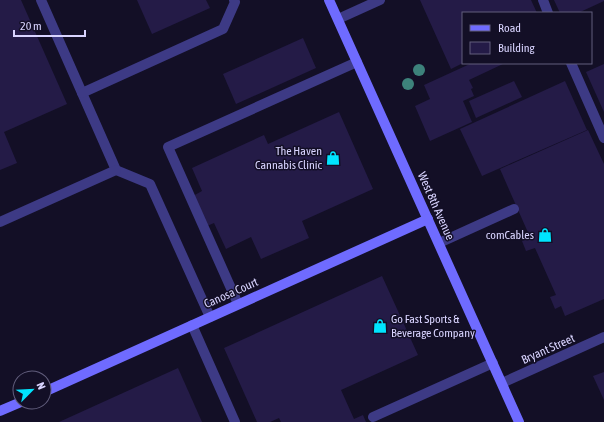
<svg xmlns="http://www.w3.org/2000/svg" width="604" height="422" viewBox="0 0 604 422" font-family="'Asap Condensed',sans-serif">
<style>
.building{fill:#241b47}
.lines{fill:none;stroke-linecap:round;stroke-linejoin:round}
.lane{stroke:#3d3a85;stroke-width:10}
.street{stroke:#3d3a85;stroke-width:10}
.secondary{stroke:#6f6bff;stroke-width:10}
.tree{fill:#3d827b}
.labels{text-anchor:middle;dominant-baseline:central;stroke-width:3;stroke-linejoin:round;paint-order:stroke}
.poi-label{font-size:12px;fill:#d9d4ff;stroke:#130f26;text-anchor:end}
.street-label{font-size:12px;fill:#d9d4ff;stroke:#130f26}
</style>
<rect width="100%" height="100%" fill="#130f26"/>
<g class="building">
<path d="M0,0H21L67,104L4,132L17,163L0,170Z"/>
<path d="M137,0H206L210,8L152,34Z"/>
<path d="M420,0H531L537,13H463V63L451,69Z"/>
<path d="M554,0H604V1L578,13H560Z"/>
<path d="M303,38L316,68L236,104L223,74Z"/>
<path d="M472,63H505L469,80L473,88L471,89L474,96L463,101L472,122L430,141L415,106L430,99L424,85Z"/>
<path d="M604,64V112L586,72Z"/>
<path d="M514,81L522,97L476,118L469,101Z"/>
<path d="M565,81L587,130L482,176L460,129Z"/>
<path d="M339,112L373,189L302,221L309,238L261,259L251,237L226,249L214,223L207,226L193,196L202,191L192,168L264,135L268,144Z"/>
<path d="M588,130L604,164V299L565,316L561,306L555,309L550,297L556,295L535,248L526,251L522,241L530,237L500,169Z"/>
<path d="M382,276L418,355L341,390L354,419L363,415L366,422H281L279,418L270,422H257L224,348Z"/>
<path d="M178,368L202,422H59Z"/>
<path d="M604,372V400L593,376Z"/>
</g>
<g class="lines">
<g class="lane">
<path d="M41,0L116,170L150,184L210,317"/>
<path d="M543,0L548,13"/>
<path d="M338,19L380,0"/>
<path d="M571,63L604,138"/>
<path d="M82,93L223,29L235,2L234,0"/>
<path d="M0,222L116,170"/>
<path d="M439,243L514,209"/>
<path d="M238,304L168,147L357,62"/>
<path d="M192,325L235,422"/>
<path d="M373,417L493,363"/>
</g>
<path class="street" d="M502,383L604,337"/>
<g class="secondary">
<path d="M329,0L519,422"/>
<path d="M44,392L428,219"/>
<path d="M0,411L21,402"/>
</g>
</g>
<g class="tree">
<circle cx="419" cy="70" r="6"/>
<circle cx="408" cy="84" r="6"/>
</g>
<defs>
<symbol id="shop-bare" viewBox="-9 -9 18 18"><path d="M-5-2.5h2.3a2.7 3.5 0 0 1 5.4 0H5L5.5 6h-11ZM-1.5-2.5h3a1.5 2.3 0 0 0-3 0Z" fill="#00e5ff" stroke="#130f26" stroke-width="2.5" paint-order="stroke"/></symbol>
</defs>
<g fill-rule="evenodd">
<use href="#shop-bare" x="323" y="148" width="20" height="20"/>
<use href="#shop-bare" x="535" y="225" width="20" height="20"/>
<use href="#shop-bare" x="370" y="316" width="20" height="20"/>
</g>
<g class="labels">
<g class="poi-label">
<text x="322" y="151">The Haven<tspan x="322" dy="14">Cannabis Clinic</tspan></text>
<text x="534" y="235">comCables</text>
<text x="391" y="319" text-anchor="start">Go Fast Sports &amp;<tspan x="391" dy="14">Beverage Company</tspan></text>
</g>
<g class="street-label">
<text transform="translate(436 206) rotate(66)">West 8th Avenue</text>
<text transform="translate(231 293) rotate(-24)">Canosa Court</text>
<text transform="translate(548 349) rotate(-24)">Bryant Street</text>
</g>
</g>
<rect x="462" y="12" width="130" height="52" fill="#130f26" stroke="#625e7d"/>
<rect x="470" y="25" width="20" height="6" fill="#6f6bff" stroke="#625e7d"/>
<text x="498" y="32" font-size="12" fill="#d9d4ff">Road</text>
<rect x="470" y="42" width="20" height="12" fill="#241b47" stroke="#625e7d"/>
<text x="498" y="52" font-size="12" fill="#d9d4ff">Building</text>
<g transform="translate(32 390) rotate(66)"><circle r="19" fill="#130f26" stroke="#625e7d"/>
<path d="M0-3L7 15L0 10L-7 15Z" fill="#00e5ff"/>
<text y="-6" font-size="11" font-weight="bold" text-anchor="middle" fill="#d9d4ff">N</text>
</g>
<path d="M14 30v6h71v-6" fill="none" stroke="#d9d4ff" stroke-width="2"/>
<text x="20" y="30" font-size="12" fill="#d9d4ff" stroke="#130f26" stroke-width="3" paint-order="stroke">20 m</text>
</svg>
